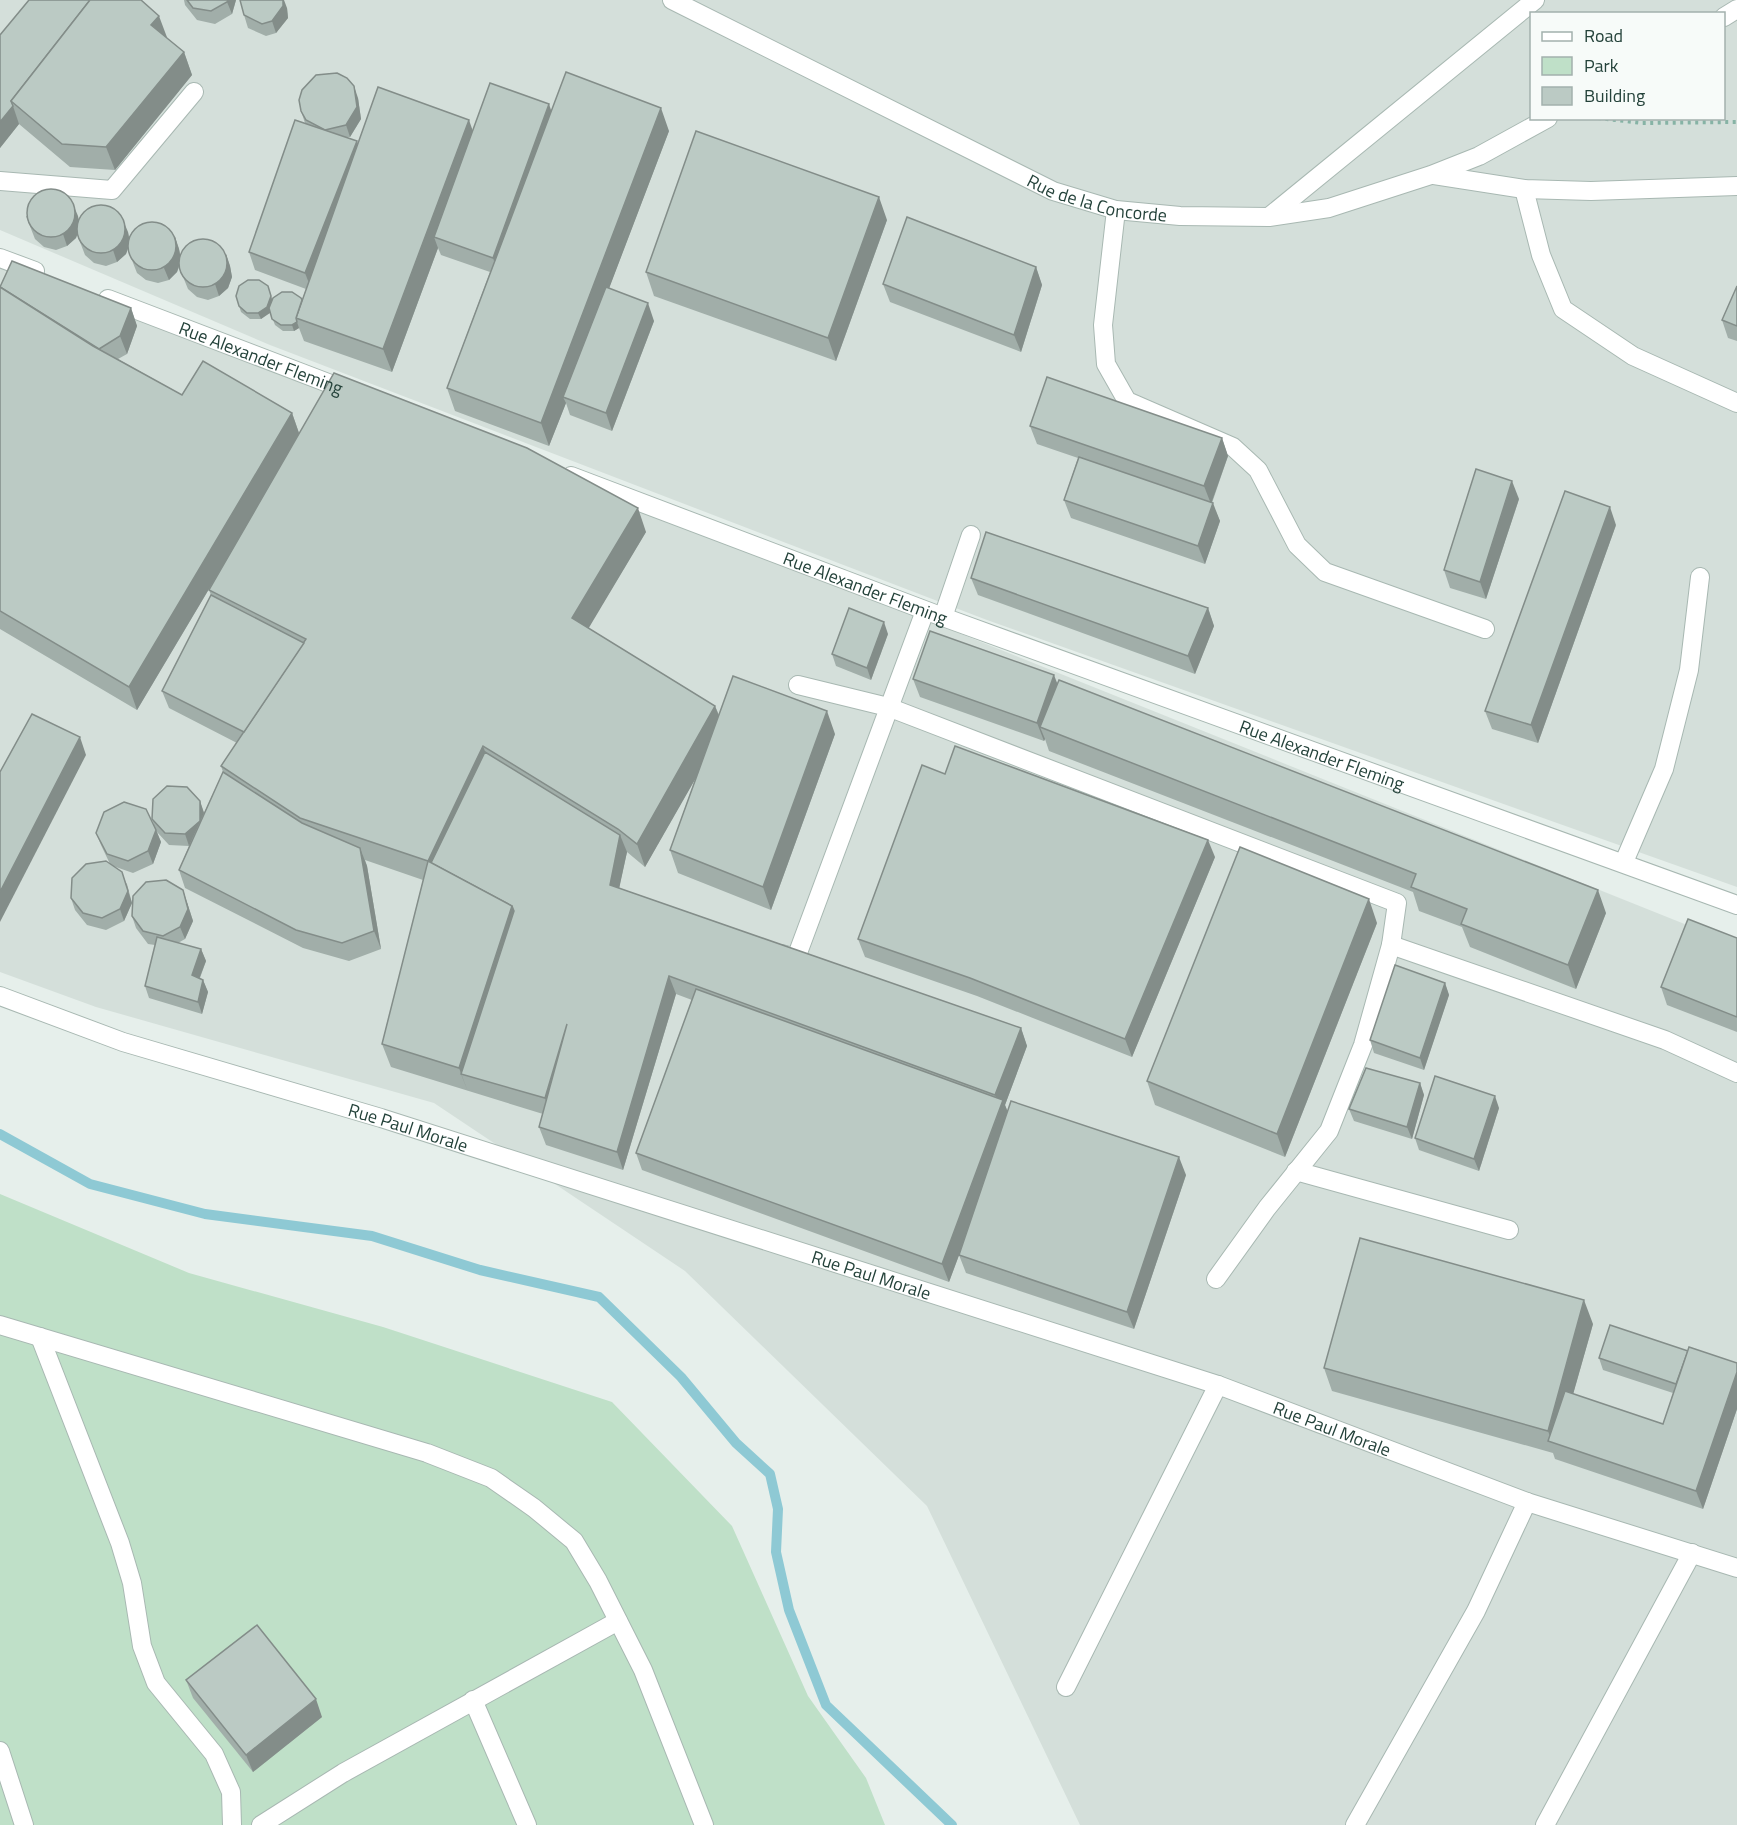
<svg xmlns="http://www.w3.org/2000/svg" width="1737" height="1825" viewBox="0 0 1737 1825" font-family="'Titillium Web',sans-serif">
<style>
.built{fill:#d4dfda;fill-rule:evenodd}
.green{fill:#bfe0c8}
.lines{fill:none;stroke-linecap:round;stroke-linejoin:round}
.stream{stroke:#8ec9d4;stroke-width:10}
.minor-casing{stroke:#a8b8b2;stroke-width:20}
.path{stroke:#86b3a5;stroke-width:4;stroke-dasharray:3 4.5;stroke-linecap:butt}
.minor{stroke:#fff;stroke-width:18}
.wall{fill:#a1aea9}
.shaded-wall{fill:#838d89}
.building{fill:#bbcac4;stroke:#838d89;stroke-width:1.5}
.labels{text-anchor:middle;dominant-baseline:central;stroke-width:4.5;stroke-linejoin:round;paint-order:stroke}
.street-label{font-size:18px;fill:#24423a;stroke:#f7fbf9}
</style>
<rect width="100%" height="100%" fill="#e6efeb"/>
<g class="built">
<path d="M0,0H1737V887L987,620L270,345L0,230ZM1532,14H1724V118H1532Z"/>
<path d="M0,258L754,551L1737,945V1825H1080L927,1506L685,1271L434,1103L96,1007L0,972Z"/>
</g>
<path class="green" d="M0,1194L189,1273L383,1327L612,1402L732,1526L808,1696L866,1778L885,1825H0Z"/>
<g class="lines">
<path class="stream" d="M0,1134L90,1184L205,1214L372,1236L480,1270L599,1297L681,1377L736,1443L770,1474L778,1509L776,1552L789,1610L826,1705L952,1825"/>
<defs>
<g id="minor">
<path id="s1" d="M672,0L1053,191L1116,210L1180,216L1269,217L1329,208L1431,175L1479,156L1548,118"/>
<path d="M1724,17L1737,9"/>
<path d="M1434,175L1524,189L1591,191L1737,186"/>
<path d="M0,181L112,190L194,92"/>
<path d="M1524,189L1541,255L1563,309L1633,356L1737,403"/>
<path d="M1116,210L1103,325L1106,364L1127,401L1233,447L1258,470L1297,545L1325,572L1485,629"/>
<path d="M1270,216L1535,0"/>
<path d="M0,258L35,271"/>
<path id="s2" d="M108,299L349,391"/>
<path id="s3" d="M571,476L943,617L1737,905"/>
<path d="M943,617L971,535"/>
<path d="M798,685L888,707L1397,903L1391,945L1665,1040L1737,1073"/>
<path d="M1624,862L1664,769L1689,670L1700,577"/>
<path d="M782,954L796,958L925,611"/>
<path id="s4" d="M0,996L123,1042L381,1118L1218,1385L1527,1502L1737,1568"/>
<path d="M1296,1171L1509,1230"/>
<path d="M1216,1279L1267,1208L1329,1131L1363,1045L1391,945"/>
<path d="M0,1325L427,1453L491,1478L534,1508L574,1541L598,1581L643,1670L704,1825"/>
<path d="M40,1337L120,1543L132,1583L142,1646L156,1683L214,1754L231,1792L232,1825"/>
<path d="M1066,1687L1218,1385"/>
<path d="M473,1700L527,1825"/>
<path d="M0,1751L24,1825"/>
<path d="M261,1825L343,1773L618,1621"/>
<path d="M1355,1825L1476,1611L1527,1502"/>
<path d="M1545,1825L1692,1553"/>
</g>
</defs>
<use href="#minor" class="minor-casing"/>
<path class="path" d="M1598,118L1642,123L1737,122"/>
<use href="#minor" class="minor"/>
</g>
<g class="wall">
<path d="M184,0H236L232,14L215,24L197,20L185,5Z"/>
<path d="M287,8L288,18L276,33L266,36L248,28L244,15Z"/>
<path d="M0,35L167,38L184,52L192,75L115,170L70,167L19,124L0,148Z"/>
<path d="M358,98L361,119L350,137H347L358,144L473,130L551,111L669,131L609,288L654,321L612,431L570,415L566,403L549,446L455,411L447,388L490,272L441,255L438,248L392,372L304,341L299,328L294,331H283L275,325L270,312L261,319H250L241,312L236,296L272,300H302L306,289L255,270L249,252L305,123L301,111Z"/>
<path d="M26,216H78V220L128,232L129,239L175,237L179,249L180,254H226L230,266L232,277L228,288L219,296L208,300L197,297L188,289L179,267L177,272L169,280L158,283L146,280L137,273L128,250V247L126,254L117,262L106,266L94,263L85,255L77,234L76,238L67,246L56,250L44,247L35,239Z"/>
<path d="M887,220L836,361L654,296L646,272Z"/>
<path d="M1036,267L1042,285L1021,352L890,302L883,284Z"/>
<path d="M1737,286V341L1728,338L1722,320Z"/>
<path d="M0,287L131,308L137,326L127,354L118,359L182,395L292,413L299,433L646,532L588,628L715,706L719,715L835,734L771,910L678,873L670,850L696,777L645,867L627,852L619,888L1021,1028L1027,1046L1005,1105L1008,1112L1186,1175L1134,1329L966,1273L959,1255L967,1234L949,1282L642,1170L636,1153L692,1000L676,994L623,1170L546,1145L539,1127L543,1114L391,1067L382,1044L423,880L365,860L367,866L381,949L349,961L303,948L185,888L179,870L189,846L169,845L157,832L161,842L153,864L133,873L113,866L127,884L132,903L124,921L106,930L87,925L75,910L71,898L110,864L101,845L96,833L154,825L152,819L200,801L204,813L223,772L221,766L237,743L169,708L162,691L211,595L209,590L231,552L137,710L0,629Z"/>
<path d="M1030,426L1222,438L1228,456L1212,503L1220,521L1205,564L1071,518L1064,500L1078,458L1037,444Z"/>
<path d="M1519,499L1486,599L1450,588L1444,570Z"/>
<path d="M1616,525L1538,743L1492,729L1485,711Z"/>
<path d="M971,578L1208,608L1214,626L1195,674L978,595Z"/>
<path d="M888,634L871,680L836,666L832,654Z"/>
<path d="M913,679L1058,684L1606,913L1576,989L1470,947L1462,927L1419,911L1413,892L1049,751L1045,739L1044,741L920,697Z"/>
<path d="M945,774L1215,857L1132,1057L977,996L865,957L858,939Z"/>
<path d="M187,902L193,921L185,939L178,943L201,949L206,961L200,978L203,980L208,992L202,1014L149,998L145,986L155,945L148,944L136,928L132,916Z"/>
<path d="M1377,923L1285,1157L1155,1105L1147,1081Z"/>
<path d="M1737,938V1032L1667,1005L1661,987Z"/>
<path d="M1445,983L1449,995L1424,1070L1374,1053L1370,1040Z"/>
<path d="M1420,1083L1424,1095L1412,1139L1354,1121L1349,1109Z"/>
<path d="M1499,1108L1479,1171L1419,1150L1415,1138Z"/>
<path d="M1593,1324L1573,1394L1663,1424L1673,1393L1603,1370L1599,1358L1688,1351L1737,1363V1409L1703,1509L1555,1459L1553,1453L1332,1391L1324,1368Z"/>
<path d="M186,1680L322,1717L253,1772L193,1698Z"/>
</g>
<g class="shaded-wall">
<path d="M228,0H236L232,14L227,2Z"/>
<path d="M283,0H284L287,8L288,18L276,33L272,21Z"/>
<path d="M159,16L168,40L151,25Z"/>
<path d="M184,52L192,75L115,170L106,147Z"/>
<path d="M354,86L358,98L361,119L350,137L346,125Z"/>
<path d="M549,104L555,122L499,276L493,258Z"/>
<path d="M13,106L19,124L0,148V122Z"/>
<path d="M661,108L669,131L567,399L563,397L566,403L549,446L541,423Z"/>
<path d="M469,120L477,143L434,237L438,248L392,372L383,349Z"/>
<path d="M357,141L363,159L312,291L305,273Z"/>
<path d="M879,197L887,220L836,361L828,338Z"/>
<path d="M73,204L78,216L80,227L76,238L67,246L63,234Z"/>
<path d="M123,220L128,232L130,243L126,254L117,262L113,250Z"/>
<path d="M175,237L179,249L181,260L177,272L169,280L164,268Z"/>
<path d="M226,254L230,266L232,277L228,288L219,296L215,284Z"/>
<path d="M1036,267L1042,285L1021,352L1014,335Z"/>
<path d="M268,286L273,302L270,313L261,319L258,313Z"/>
<path d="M648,303L654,321L612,431L606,413Z"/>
<path d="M131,308L137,326L127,354L120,336Z"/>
<path d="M297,322L299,328L294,331L292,325Z"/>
<path d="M292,413L300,436L137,710L129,687Z"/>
<path d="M1222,438L1228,456L1211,504L1204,486Z"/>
<path d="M1512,481L1519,499L1486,599L1480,582Z"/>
<path d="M1213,503L1220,521L1205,564L1198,546Z"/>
<path d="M1610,507L1616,525L1538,743L1531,725Z"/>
<path d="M638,508L646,532L581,641L572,618Z"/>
<path d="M1208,608L1214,626L1195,674L1188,656Z"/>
<path d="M884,622L888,634L871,680L867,668Z"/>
<path d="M1054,675L1061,693L1040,727L1045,739L1044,741L1037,723Z"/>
<path d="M715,706L724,729L645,867L637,844Z"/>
<path d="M827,711L835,734L771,910L763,887Z"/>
<path d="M80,737L86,755L0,922V892Z"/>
<path d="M483,746L492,770L442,873L428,861Z"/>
<path d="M200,801L204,813L189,846L185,834Z"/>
<path d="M156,830L161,842L153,864L148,851Z"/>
<path d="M620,835L627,852L616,903L610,885Z"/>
<path d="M1208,840L1215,857L1132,1057L1125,1039Z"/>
<path d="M360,848L367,866L381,949L374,931Z"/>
<path d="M122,872L132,903L124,921L120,909Z"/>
<path d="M183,890L193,921L185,939L180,927Z"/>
<path d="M1598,890L1606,913L1576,989L1568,965Z"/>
<path d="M1369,899L1377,923L1285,1157L1277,1134Z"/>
<path d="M512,906L521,929L461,1074L468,1092L459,1068Z"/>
<path d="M201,949L206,961L196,987L192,975Z"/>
<path d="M669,976L676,994L623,1170L617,1152Z"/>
<path d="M203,980L208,992L202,1014L198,1002Z"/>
<path d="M1445,983L1449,995L1424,1070L1420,1058Z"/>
<path d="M567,1024L551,1116L545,1098Z"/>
<path d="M1021,1028L1027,1046L1005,1105L1010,1118L949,1282L942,1264L1000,1109L995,1095Z"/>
<path d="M1420,1083L1424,1095L1412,1139L1407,1127Z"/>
<path d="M1495,1096L1499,1108L1479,1171L1474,1159Z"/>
<path d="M1179,1157L1186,1175L1134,1329L1127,1312Z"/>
<path d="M1584,1300L1593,1324L1559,1444L1552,1442L1548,1431Z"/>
<path d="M1737,1372V1409L1703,1509L1696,1491Z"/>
<path d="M316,1699L322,1717L253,1772L246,1755Z"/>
</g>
<g class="building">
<path d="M29,0H90L11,101L13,106L0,122V35Z"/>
<path d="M90,0H141L159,16L151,25L184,52L106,147L62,144L11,101Z"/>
<path d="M187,0H228L227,2L211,11L193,8Z"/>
<path d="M240,0H283V6L272,21L262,24L244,15Z"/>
<path d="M566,72L661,108L541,423L447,388Z"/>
<path d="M337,73L347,78L354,86L357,107L346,125L325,130L306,120L301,111L299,100L302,90L316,75Z"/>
<path d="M490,83L549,104L493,258L434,237Z"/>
<path d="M378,87L469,120L383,349L296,318Z"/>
<path d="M295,120L357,141L305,273L249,252Z"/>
<path d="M696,131L879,197L828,338L646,272Z"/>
<circle cx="51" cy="213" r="24"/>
<circle cx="101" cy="229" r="24"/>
<path d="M907,217L1036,267L1014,335L883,284Z"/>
<circle cx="152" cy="246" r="24"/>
<circle cx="203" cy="263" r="24"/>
<path d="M12,261L131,308L120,336L99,349L0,287Z"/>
<path d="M248,280H259L268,286L271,296L267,307L258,313H247L239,306L236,296L239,286Z"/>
<path d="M1737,286V326L1722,320Z"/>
<path d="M0,287L93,346L182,395L203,361L292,413L129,687L0,611Z"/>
<path d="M606,287L648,303L606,413L563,397Z"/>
<path d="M282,292H292L301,298L302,300L296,318L297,322L292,325H281L272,319L269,308L273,298Z"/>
<path d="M334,373L527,448L638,508L572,618L715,706L637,844L618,829L483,746L428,861L300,818L221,766L306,639L209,590Z"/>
<path d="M1047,377L1222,438L1204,486L1030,426Z"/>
<path d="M1079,457L1213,503L1198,546L1064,500Z"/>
<path d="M1476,469L1512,481L1480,582L1444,570Z"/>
<path d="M1565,491L1610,507L1531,725L1485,711Z"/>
<path d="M986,532L1208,608L1188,656L971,578Z"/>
<path d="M211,595L304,643L244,732L162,691Z"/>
<path d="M849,608L884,622L867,668L832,654Z"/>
<path d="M930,631L1054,675L1037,723L913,679Z"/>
<path d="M733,676L827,711L763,887L670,850Z"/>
<path d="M1059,680L1598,890L1568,965L1461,924L1467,909L1411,887L1416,874L1040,727Z"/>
<path d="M32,714L80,737L0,892V772Z"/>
<path d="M955,746L1208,840L1125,1039L970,978L858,939L922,765L945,774Z"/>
<path d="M485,752L620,835L610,885L1021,1028L995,1095L669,976L617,1152L539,1127L567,1024L545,1098L461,1074L514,911L512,906L431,863Z"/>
<path d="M223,772L302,823L360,848L374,931L342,943L296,930L179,870Z"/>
<path d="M167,786L187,787L200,801V821L185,834L165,833L152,819L153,799Z"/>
<path d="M124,802L146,809L156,830L148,851L128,861L107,854L96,833L104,812Z"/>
<path d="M1240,847L1369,899L1277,1134L1147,1081Z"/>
<path d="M106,861L122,872L128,891L120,909L102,918L83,913L71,898L72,878L86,864Z"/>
<path d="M428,861L512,906L459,1068L382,1044Z"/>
<path d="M166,880L183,890L188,909L180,927L163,936L143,931L132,916L133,896L146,882Z"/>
<path d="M1688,919L1737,938V1017L1661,987Z"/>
<path d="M157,937L201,949L192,975L203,980L198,1002L145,986Z"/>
<path d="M1395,965L1445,983L1420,1058L1370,1040Z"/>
<path d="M696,989L1003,1100L942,1264L636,1153Z"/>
<path d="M1366,1068L1420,1083L1407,1127L1349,1109Z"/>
<path d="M1435,1076L1495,1096L1474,1159L1415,1138Z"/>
<path d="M1011,1101L1179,1157L1127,1312L959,1255Z"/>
<path d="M1360,1238L1584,1300L1548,1431L1324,1368Z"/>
<path d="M1610,1325L1688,1351L1676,1384L1599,1358Z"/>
<path d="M1689,1347L1737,1363V1372L1696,1491L1548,1441L1565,1391L1663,1424Z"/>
<path d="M257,1625L316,1699L246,1755L186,1680Z"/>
</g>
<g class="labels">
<g class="street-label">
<text stroke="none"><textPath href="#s1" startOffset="471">Rue de la Concorde</textPath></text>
<text stroke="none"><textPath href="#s2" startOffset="164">Rue Alexander Fleming</textPath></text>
<text stroke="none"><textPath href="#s3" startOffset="315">Rue Alexander Fleming</textPath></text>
<text stroke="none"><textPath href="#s3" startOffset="801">Rue Alexander Fleming</textPath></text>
<text stroke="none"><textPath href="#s4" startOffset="429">Rue Paul Morale</textPath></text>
<text stroke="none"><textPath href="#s4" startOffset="915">Rue Paul Morale</textPath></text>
<text stroke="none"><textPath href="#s4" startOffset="1401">Rue Paul Morale</textPath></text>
</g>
</g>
<rect x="1530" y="12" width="195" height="108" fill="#f7fbf9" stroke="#a3b1ad" stroke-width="1.5"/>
<rect x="1542" y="32" width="30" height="9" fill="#ffffff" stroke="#a3b1ad" stroke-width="1.5"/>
<text x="1584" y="42" font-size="18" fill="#24423a">Road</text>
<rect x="1542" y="57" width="30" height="18" fill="#bfe0c8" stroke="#a3b1ad" stroke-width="1.5"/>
<text x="1584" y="72" font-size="18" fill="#24423a">Park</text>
<rect x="1542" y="87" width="30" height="18" fill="#bbcac4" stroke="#a3b1ad" stroke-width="1.5"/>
<text x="1584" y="102" font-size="18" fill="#24423a">Building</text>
</svg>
